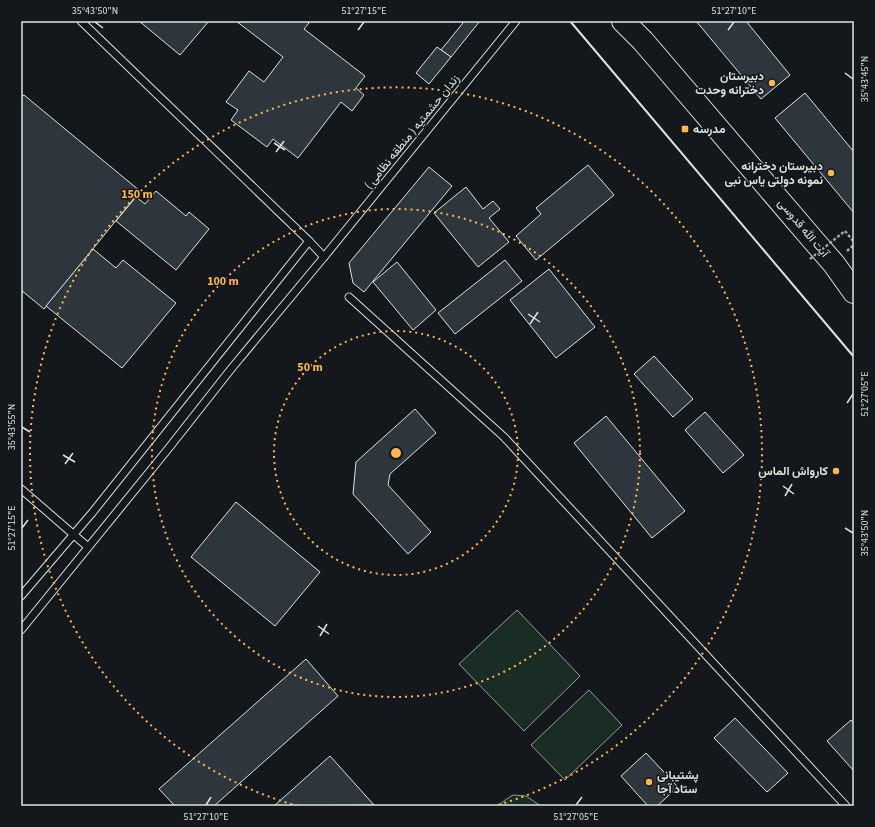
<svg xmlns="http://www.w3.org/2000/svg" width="875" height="827" viewBox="0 0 875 827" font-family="'Source Sans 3',Vazirmatn,sans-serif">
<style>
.pitch{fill:#1a2d24;stroke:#939e99}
.building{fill:#2c363c;stroke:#d8e6dc}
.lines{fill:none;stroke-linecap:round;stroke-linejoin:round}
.lane-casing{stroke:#d8e6dc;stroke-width:9}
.primary-casing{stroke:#d8e6dc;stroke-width:24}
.path{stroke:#9da8a2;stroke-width:2.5;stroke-dasharray:3 2;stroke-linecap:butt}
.lane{stroke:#14181c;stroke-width:7}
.primary{stroke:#14181c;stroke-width:22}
.path-bridge{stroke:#9da8a2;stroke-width:2.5;stroke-dasharray:3 2;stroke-linecap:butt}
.wall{stroke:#d8e6dc;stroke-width:2}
.ticks{fill:none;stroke:#d8e6dc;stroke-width:1.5}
.ring{fill:none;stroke:#ffb74d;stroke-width:2;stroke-dasharray:2 4}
.poi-dot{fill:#ffb74d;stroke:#14181c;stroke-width:1.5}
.labels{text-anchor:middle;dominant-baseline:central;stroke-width:3;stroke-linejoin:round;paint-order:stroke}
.poi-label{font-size:12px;font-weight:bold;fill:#d8e6dc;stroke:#14181c;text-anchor:end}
.street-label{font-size:12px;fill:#d8e6dc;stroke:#14181c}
.centre{fill:#ffb74d;stroke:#14181c;stroke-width:2}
.ring-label{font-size:12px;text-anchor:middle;font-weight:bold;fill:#ffb74d;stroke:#14181c;stroke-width:3;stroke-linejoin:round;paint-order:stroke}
.neatline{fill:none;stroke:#d8e6dc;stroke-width:1.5}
.ticks-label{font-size:10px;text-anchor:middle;fill:#d8e6dc}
</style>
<rect width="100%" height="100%" fill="#14181c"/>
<g class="pitch">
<path d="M517,610L580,676L524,731L459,664Z"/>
<path d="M589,690L622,725L565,780L531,745Z"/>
<path d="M513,795L526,796L541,806H498L505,800Z"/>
</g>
<g class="building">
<path d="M139,21H209L180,55Z"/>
<path d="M236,21H306L309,23L304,29L365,76L356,88L364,95L352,111L341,102L298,158L273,139L267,147L231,120L238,110L226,102L249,71L264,82L283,57Z"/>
<path d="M461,21H480L451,57L441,50L463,23Z"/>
<path d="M696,21H746L790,75L761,99Z"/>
<path d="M437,47L451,57L429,84L416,73Z"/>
<path d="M805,93L854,152V213L775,118Z"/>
<path d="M24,95L140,191L44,309L21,290V97Z"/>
<path d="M588,165L614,195L536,260L516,236L541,214L536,208Z"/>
<path d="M429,167L452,186L364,292L353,283L349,263Z"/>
<path d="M466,187L483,209L493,201L500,209L489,218L509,242L478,267L434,213Z"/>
<path d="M156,191L186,216L189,212L209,229L176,270L116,221L136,197L145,204Z"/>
<path d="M93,249L116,268L123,260L176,303L122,368L46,306Z"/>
<path d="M505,260L522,281L455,334L438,313Z"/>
<path d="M397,262L436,310L413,330L373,282Z"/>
<path d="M549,269L595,327L556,358L510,300Z"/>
<path d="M654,356L693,399L673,417L634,374Z"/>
<path d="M415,409L436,433L390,474L388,485L431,532L408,554L353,494L356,462Z"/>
<path d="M705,412L744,455L723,473L685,430Z"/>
<path d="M606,416L685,511L652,538L574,443Z"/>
<path d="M236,502L320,572L275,626L191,557Z"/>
<path d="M306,659L338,696L214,806H175L159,789Z"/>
<path d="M735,718L788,773L767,792L714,738Z"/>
<path d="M851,720L854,724V771L827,741Z"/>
<path d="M646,753L678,787L657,806H648L621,776Z"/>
<path d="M330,756L374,805L274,806Z"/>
</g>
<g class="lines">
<defs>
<g id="lane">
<path d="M81,21L309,241"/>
<path d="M349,297L504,437L846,806"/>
<path d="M21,489L88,547"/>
<path d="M21,596L92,513L309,241L324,257"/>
<path d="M21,630L168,449L231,369L324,257L516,21"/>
</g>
<path id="primary" d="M623,21L643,41L814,241L834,264L854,292"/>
</defs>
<use href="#lane" class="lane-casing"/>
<use href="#primary" class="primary-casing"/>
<g class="path">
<path d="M845,231L854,242"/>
<path d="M847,251L854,245"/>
</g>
<use href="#lane" class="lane"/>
<use href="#primary" class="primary"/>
<path class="path-bridge" d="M810,259L845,231"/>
<path class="wall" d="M570,21L854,357"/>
</g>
<path class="ticks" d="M95,22L103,28M358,30L364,22M728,30L734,22M845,73L853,79M274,143L285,150M276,152L284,141M528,314L540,322M530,324L538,312M847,403L853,394M22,427L30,432M63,455L75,462M65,464L73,453M783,486L794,494M785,496L792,484M22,528L28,520M845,528L853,533M318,626L329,634M320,636L327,624M206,805L211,797M576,805L582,797"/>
<g class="ring">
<circle cx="396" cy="453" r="122"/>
<circle cx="396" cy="453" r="244"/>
<path d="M298 806A366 366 0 1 1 494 806"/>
</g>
<g class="poi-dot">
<circle cx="772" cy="83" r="4"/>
<rect x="681" y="125" width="8" height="8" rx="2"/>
<circle cx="831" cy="173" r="4"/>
<circle cx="836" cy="471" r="4"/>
<circle cx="649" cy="782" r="4"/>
</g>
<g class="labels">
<g class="poi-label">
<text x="764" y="76">دبیرستان<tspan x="764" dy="14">دخترانه وحدت</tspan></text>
<text x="693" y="129" text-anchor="start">مدرسه</text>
<text x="823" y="166">دبیرستان دخترانه<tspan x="823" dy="14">نمونه دولتی یاس نبی</tspan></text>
<text x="828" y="471">کارواش الماس</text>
<text x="657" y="775" text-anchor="start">پشتیبانی<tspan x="657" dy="14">ستاد آجا</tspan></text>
</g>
<g class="street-label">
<text transform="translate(412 132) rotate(-51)">زندان حشمتیه ( منطقه نظامی )</text>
<text transform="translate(803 228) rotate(50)">آیت الله قدوسی</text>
</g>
</g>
<circle cx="396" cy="453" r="6" class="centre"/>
<g class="ring-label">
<text x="137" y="198">150 m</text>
<text x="223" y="285">100 m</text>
<text x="310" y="371">50 m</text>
</g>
<rect width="875" height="827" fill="none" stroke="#14181c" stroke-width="44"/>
<rect x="22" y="22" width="831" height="783" class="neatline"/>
<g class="ticks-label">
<text x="95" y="14">35°43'50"N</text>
<text x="364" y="14">51°27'15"E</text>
<text x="734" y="14">51°27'10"E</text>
<text transform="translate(864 79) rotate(-90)" y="4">35°43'45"N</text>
<text transform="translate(864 394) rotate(-90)" y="4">51°27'05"E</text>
<text transform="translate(11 427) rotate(-90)" y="4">35°43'55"N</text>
<text transform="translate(11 528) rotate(-90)" y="4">51°27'15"E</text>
<text transform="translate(864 533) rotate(-90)" y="4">35°43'50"N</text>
<text x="206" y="820">51°27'10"E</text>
<text x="576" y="820">51°27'05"E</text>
</g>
</svg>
